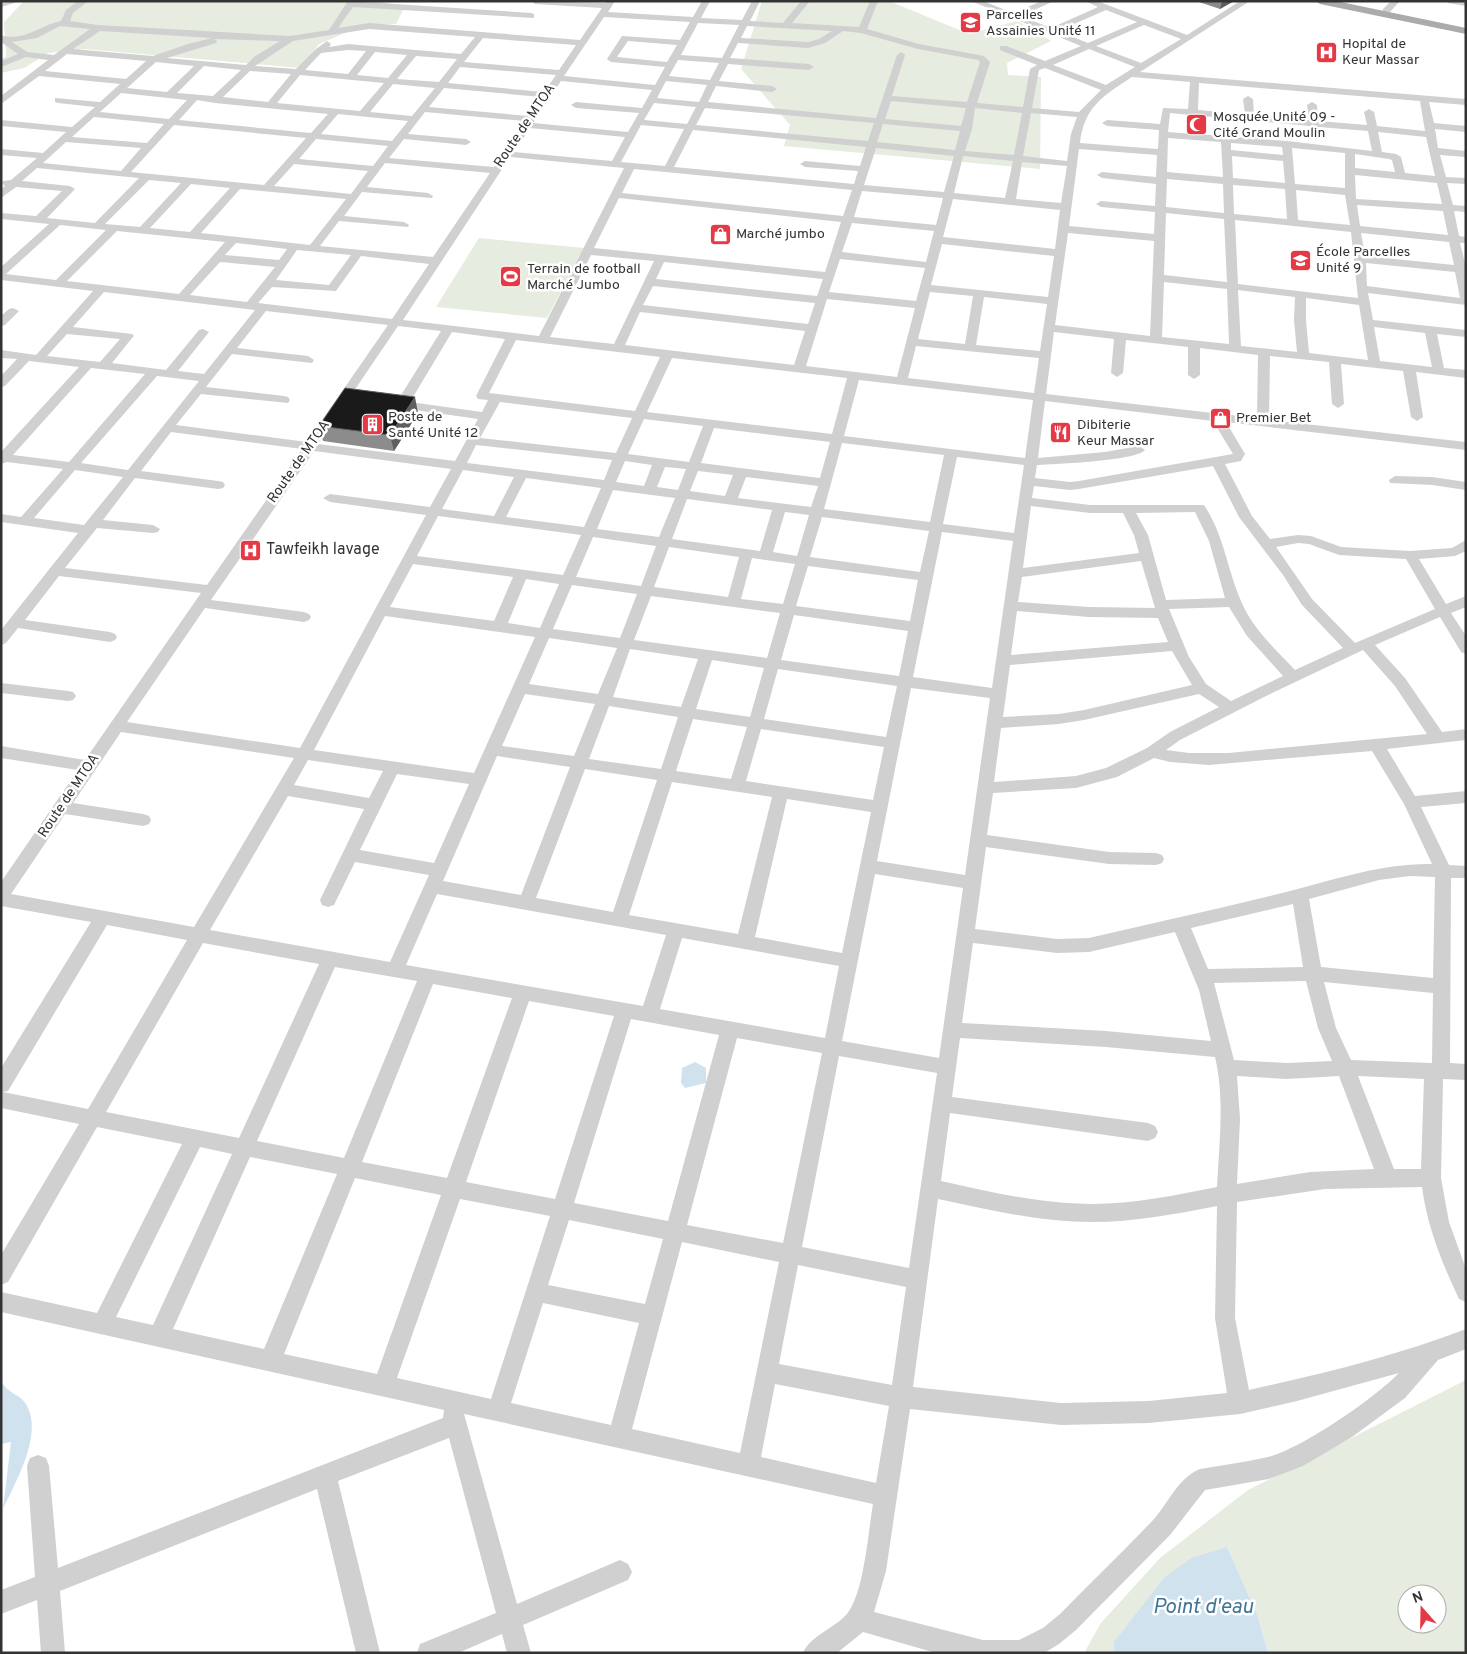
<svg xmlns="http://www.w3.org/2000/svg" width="1467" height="1654" viewBox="0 0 1467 1654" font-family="Overpass,sans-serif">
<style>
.green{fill:#e6ecdf;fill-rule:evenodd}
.water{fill:#cfe2ee}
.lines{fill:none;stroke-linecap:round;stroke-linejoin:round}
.minor{fill:#d0d0d0;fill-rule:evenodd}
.major{fill:#ababab;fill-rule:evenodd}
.wall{fill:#8c8c8c}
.shaded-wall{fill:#5f5f5f}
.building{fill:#1a1a1a;stroke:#5f5f5f}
.labels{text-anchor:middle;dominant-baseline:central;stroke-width:5;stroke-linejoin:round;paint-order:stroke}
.far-poi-label{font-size:14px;fill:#333;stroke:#fff;text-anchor:start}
.far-street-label{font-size:14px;fill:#333;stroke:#fff}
.poi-label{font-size:16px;fill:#333;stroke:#fff;text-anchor:start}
.near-water-label{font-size:21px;font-style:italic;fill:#3f7597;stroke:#fff}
</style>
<rect width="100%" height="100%" fill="#fff"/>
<g class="green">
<path d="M24,1H375L405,6L396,24L364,25L319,44L301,68L84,49L48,53L24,68L1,73V58L6,57L4,22Z"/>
<path d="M762,1H889L969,34L1017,21L1051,41L1007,63L1008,75L1041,77L1040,169L784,146L790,125L741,69Z"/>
<path d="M479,238L584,248L547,318L436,307Z"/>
<path d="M1466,1380V1653H1268L1257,1614L1227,1547L1114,1642V1653H1084L1101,1623L1160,1558L1248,1490ZM1407,1594H1437V1624H1407Z"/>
</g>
<g class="water">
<path d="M695,1062L706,1068V1083L685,1088L681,1083L682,1068Z"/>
<path d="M1,1381C8,1394 20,1394 26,1404C44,1433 16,1481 3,1509L11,1442L1,1444Z"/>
<path d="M1227,1547L1257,1614L1268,1653H1114V1642L1164,1578L1191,1558Z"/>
</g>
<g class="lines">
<g class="minor">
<path d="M6,1H21L1,7V2Z"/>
<path d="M78,1H88L73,13L70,21L98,25L290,36L329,30L348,1L531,13L534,14V18L353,7L338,28L369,23L580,40L602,8L535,4L531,1L605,3L607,1H615L608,12L693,17L702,1H710L701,18L742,20L752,1H760L750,21L783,23L801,1H810L792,23L859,27L870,1H878L867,29L919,44L984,56L990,62L977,103L1023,107L1030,69L1037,65L1000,50V46H1006L1045,61L1081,46L971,1H983L1013,13L1042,1H1054L1021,16L1051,28L1098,7L1085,1H1097L1187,35L1240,1H1250L1140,72L1466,99V105L1429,102L1434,123L1466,126V132L1435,129L1438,148L1466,151V157L1440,155L1446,177L1466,178V184L1447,183L1453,205L1466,206V212L1454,211L1459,236L1466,237V243H1460L1466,267V305L1368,293L1373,320L1466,330V337L1437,334L1444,368L1466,370V378L1416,372L1423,417L1417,421L1411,417L1403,371L1341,364L1344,404L1338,408L1332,404L1329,362L1270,356L1269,420L1466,442V450L1226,422L1245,454L1241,461L1225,464L1252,516L1270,539L1298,535L1311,536L1341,547L1410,551L1452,548L1466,540V551L1455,556L1419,559L1446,604L1466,596V607L1451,613L1466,636V654L1461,652L1440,617L1375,645L1405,678L1442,732L1466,729V740L1387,749L1415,796L1466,791V803L1421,807L1449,865L1466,866V878H1451L1450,1063L1466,1064V1080L1443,1079L1441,1178L1449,1222L1466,1269V1302L1459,1299C1442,1263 1427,1226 1422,1187L1325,1189L1237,1202L1235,1318L1249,1390C1321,1374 1396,1356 1466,1329V1349L1438,1360L1405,1398L1352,1437L1303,1466L1269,1479L1205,1490L1170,1535L1076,1630L1059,1644L1044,1653H936L863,1632L837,1653H803C810,1636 833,1629 846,1615C864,1595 868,1533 873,1504L464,1414L517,1604L620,1560L628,1564L632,1572L628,1580L523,1625L531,1653H507L502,1634L458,1653H417L420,1644L496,1613L449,1438L338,1481L380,1653H356L317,1489L60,1591L65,1653H41L37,1600L1,1614V1590L35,1577L27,1466L30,1458L38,1455L46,1458L49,1466L58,1568L443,1418L444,1410L1,1312V1292L97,1313L182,1144L97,1127L8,1282L1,1285V1255L79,1124L1,1108V1068L91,922L1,906V882L78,770L1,758V746L85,760L201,593L59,576L25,620L110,632L115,634L117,637L115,640L110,642L18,628L6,643L1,645V630L78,533L1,522V514L21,517L63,469L7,462L1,464V452L79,367L29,361L5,386L1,387V376L17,359L1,358V350L36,355L93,291L1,280V267L49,224L1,219V213L36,216L62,191L16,187L1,198V189L5,186L2,183L3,181L11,180L37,158L1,155V149L43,153L66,132L1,126V120L72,127L95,107L58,103L55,102V98L100,102L120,84L39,76L1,104V96L48,60L26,57L1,67V61L18,54L1,42V35C23,43 42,24 61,21L66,10ZM1106,10L1137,22L1088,43L1058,31ZM604,17L690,22L680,40L622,36L607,59L611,62L665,67L655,85L564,76ZM698,23L739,25L722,58L681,55ZM1144,25L1181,39L1141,63L1096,46ZM60,26L90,29L54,55L27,52L12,42L37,38ZM747,26L832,31L819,39L808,42L741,38ZM369,29L475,37L461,54L348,44L329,47L331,44L327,41L316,49L296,69L255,66L293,41ZM100,31L212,38L188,44L153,56L73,49ZM843,31L861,33L918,49L978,60L980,62L967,102L892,96L905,55L901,52L897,55L876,118L708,102L716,86L772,92L777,89L772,86L719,81L728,64L809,70L814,67L809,64L730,58L738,43L808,48L825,43ZM483,38L576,45L559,70L464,62ZM214,39L280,41L254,57L246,65L167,58L216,43L217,41ZM628,41L677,45L667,62L617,57ZM1089,49L1135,67L1106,85L1053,65ZM348,50L366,51L348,74L305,70L321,53ZM375,52L407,55L388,78L357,75ZM67,54L146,61L126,79L45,71ZM416,56L457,59L439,82L397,79ZM678,60L719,63L710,80L669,76ZM156,62L194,66L167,92L127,88ZM204,66L241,70L213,96L177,93ZM460,67L556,75L544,92L448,83ZM1045,68L1101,90L1079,112L1032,108L1039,70ZM250,71L291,74L268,102L223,97ZM300,75L384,83L360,111L277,103ZM1132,77L1190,82L1188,109L1163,108L1160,124L1107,120L1102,123L1107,126L1159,130L1158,149L1080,143C1084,107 1103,96 1132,77ZM561,81L652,90L642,108L576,102L571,105L576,108L639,113L628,132L533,123ZM666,81L707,85L699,102L657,98ZM1199,83L1420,101L1425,131L1377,126L1374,112L1369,109L1364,112L1367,125L1318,121L1317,105L1312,102L1307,105L1309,120L1254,115L1253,99L1248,96L1243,99L1245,114L1198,110ZM393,84L435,88L412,116L370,112ZM444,88L541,97L528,116L429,107ZM121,93L187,100L169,119L100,112ZM197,100L215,103L328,114L311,133L179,120ZM891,101L966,108L961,126L885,119ZM654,103L696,107L687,124L644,120ZM705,108L874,123L868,141L696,125ZM975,108L1022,113L1014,155L965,151L972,129ZM425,112L525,121L494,167L389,158L404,139L466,145L471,142L466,139L408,134ZM1031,113L1077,117L1071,134L1067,161L1023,156ZM1170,113L1309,126L1310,133L1315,136L1320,133L1319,127L1368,131L1372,151L1287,141L1168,132ZM338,114L408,121L392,141L321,134ZM94,117L164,124L147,143L72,137ZM883,124L960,131L955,150L877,142ZM174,125L306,138L264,185L131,172ZM641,125L684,129L665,166L621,162ZM530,128L625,137L612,161L514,152ZM693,130L866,147L860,166L805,161L800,164L805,167L858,171L854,184L674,167ZM1378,132L1426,137L1435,176L1405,173L1401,157L1396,154L1382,152ZM1168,138L1221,142L1223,177L1167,172ZM316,139L388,146L373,166L299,159ZM66,142L141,148L121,171L43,163ZM1231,143L1282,147L1283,155L1231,150ZM876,148L954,156L944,192L864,185ZM1292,148L1345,153V188L1295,184ZM1079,149L1157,155L1156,177L1102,172L1097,175L1102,178L1156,184L1155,206L1101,201L1096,204L1101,207L1155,212L1154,234L1069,226ZM1355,154L1389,159L1392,160L1395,172L1355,168ZM963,156L1013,161L1005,198L954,193ZM1232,156L1283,161L1285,183L1233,178ZM510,157L624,168L539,336L403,320ZM1022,162L1067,166L1061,203L1016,199ZM385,163L490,173L433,257L320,246L339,221L408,227L409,225L404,222L344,216L362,192L432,198L433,196L428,193L367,187ZM294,164L368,171L351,194L274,186ZM37,168L139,178L95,223L47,218L75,189L70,186L22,181ZM634,169L852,190L843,216L622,193ZM1355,175L1437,183L1442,204L1356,199ZM1167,179L1223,184L1224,213L1166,207ZM149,180L181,183L140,227L105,224ZM191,184L230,188L190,232L150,228ZM1233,185L1285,189L1287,219L1234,214ZM240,189L346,199L310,245L201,233ZM1296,190L1345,195L1350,225L1298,220ZM862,191L943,198L936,225L854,217ZM619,198L841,222L825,272L594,248ZM953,199L1060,210L1055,249L943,237ZM1357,205L1443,211L1448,235L1360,226ZM1166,213L1224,219L1227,282L1164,275ZM1235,220L1351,232L1358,298L1238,284ZM852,223L934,231L926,262L842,252ZM60,225L106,230L56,280L6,274ZM117,231L225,242L179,294L67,281ZM1068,233L1154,241L1150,336L1055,325ZM1361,233L1449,242L1454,265L1365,256ZM236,243L287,249L279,260L225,255ZM942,244L1054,256L1048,297L931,285ZM297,250L351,255L329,285L276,280ZM591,255L654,261L614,344L550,337ZM361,256L429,264L392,319L258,303L272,287L336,291ZM840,259L925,268L916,301L829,292ZM220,262L275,267L247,302L190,295ZM664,262L823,279L817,296L656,279ZM1366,263L1455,272L1460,298L1367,286ZM1164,282L1227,289L1229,344L1162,337ZM653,286L815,303L808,324L643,305ZM1238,290L1295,297L1294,320L1297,352L1241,346ZM104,292L255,310L204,374L178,371L209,332L203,329L199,330L166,370L112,363L132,338L134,336L132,334L73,327ZM930,292L973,296L965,344L918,339ZM984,297L1047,304L1040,351L976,345ZM1306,298L1359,305L1368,360L1309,353L1306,320ZM827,299L915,308L897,377L806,366ZM266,311L388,325L307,442L176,425L201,394L288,403L290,400L288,397L284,396L206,387L232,354L312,363L314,360L308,356L237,348ZM640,312L805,331L794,365L625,345ZM398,326L441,331L398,400H390L388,403L394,407L478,419L455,461L318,444ZM1374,327L1425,333L1432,367L1380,361ZM452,332L505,339L476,396L478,399L488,400L482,412L410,402ZM1054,332L1114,339L1111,373L1117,377L1123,373L1126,340L1188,347V375L1194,379L1200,375V348L1258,355L1257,418L1046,394ZM67,334L120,339L100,362L47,356ZM516,340L660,357L635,411L489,393ZM916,346L1039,358L1034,393L908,378ZM672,358L847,378L832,434L647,412ZM91,368L145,374L69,462L13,455ZM157,376L199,381L128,470L81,463ZM859,380L1033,400L1025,458L844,436ZM1045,401L1213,421L1233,454L1079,481L1070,482L1035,478L1037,465C1055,464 1136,461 1145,450L1139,446L1105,452L1038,458ZM500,402L632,418L616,453L480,438ZM644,419L703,426L689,462L628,454ZM714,428L830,442L820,478L701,463ZM171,432L302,449L207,585L65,568L97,528L153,533L158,532L160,529L153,525L103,520L135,478L218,489L223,488L225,485L223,482L218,481L141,471ZM842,443L944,455L930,522L824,509ZM476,445L612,460L604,480L467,463ZM314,451L451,469L430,507L330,494L323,498L330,502L426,515L300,748L127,722L205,608L304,622L309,620L311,617L309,614L304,612L211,600ZM957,457L1024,465L1014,533L943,524ZM625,461L652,465L644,486L616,482ZM1213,466L1239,517L1283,575L1302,605L1343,648L1295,670C1275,649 1252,628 1241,601C1227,569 1224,535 1204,505H1090L1032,498L1034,486L1070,490L1079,489ZM665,467L686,469L678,490L657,487ZM75,470L123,477L84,525L34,518ZM463,470L514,477L494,516L442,509ZM698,471L733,475L725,496L690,491ZM746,477L818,486L811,507L738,498ZM526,478L601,488L584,527L506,517ZM613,490L675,498L659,537L597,529ZM687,499L772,510L760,551L672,539ZM1031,506L1090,513H1123L1134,535L1139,553L1023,568ZM785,512L809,515L797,556L773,552ZM1195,512L1209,541L1225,598L1166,600L1148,535L1136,513ZM438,516L581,535L563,575L417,556ZM822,517L929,531L920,572L810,557ZM942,532L1013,541L992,688L913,677ZM593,537L656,546L641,586L576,577ZM1298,543L1309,544L1339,555L1406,559L1435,609L1355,643L1312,599L1276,547ZM669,547L739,557L728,597L654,587ZM752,558L795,564L783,604L741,599ZM1141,561L1155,608L1089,607L1018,602L1022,577ZM413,564L513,577L494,621L390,607ZM808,566L918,580L910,621L796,606ZM526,579L559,584L540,628L508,623ZM572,585L637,594L620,638L553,629ZM651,596L780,613L767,658L634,640ZM1229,607L1247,636L1283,676L1231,701L1206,684L1189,657L1169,609ZM1017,611L1089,617L1158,618L1168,642L1011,655ZM794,615L908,631L899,676L781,660ZM385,616L535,637L474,773L314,750ZM549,638L617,648L598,694L529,684ZM630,649L698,659L681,707L613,697ZM1363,650L1395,686L1427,734L1229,753H1189L1166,750L1180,740L1266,696ZM1172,651L1192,685L1084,710L1059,714L1003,717L1010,665ZM712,660L764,668L750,717L696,709ZM778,669L897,686L886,737L764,719ZM911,688L990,698L965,875L877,861ZM525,694L595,704L574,756L502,746ZM1199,694L1219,707L1170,732L1147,748L1106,768L1076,776L994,782L1001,728L1059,724L1084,720ZM609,706L678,717L661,769L589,759ZM693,719L747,727L731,779L676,771ZM761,729L884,747L873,800L746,781ZM121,732L294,758L194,927L11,894L65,814L143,826L149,824L151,820L149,816L143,814L73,803ZM1372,751L1404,804L1432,864C1384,863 1340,878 1294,890C1226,907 1157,922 1089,938L1057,939L975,929L986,847L1109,864L1156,865L1162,863L1164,859L1162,855L1156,853L1109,852L987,835L993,793L1076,788L1117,777L1154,758L1170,762L1209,765ZM497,756L570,767L521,895L443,881ZM308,760L383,771L369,798L294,785ZM585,769L657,780L613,912L536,898ZM397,774L469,784L434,863L360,850ZM672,782L772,797L738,934L629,915ZM288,796L364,809L320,900L322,905L328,907L334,905L355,862L429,875L390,962L210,930ZM787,799L871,812L842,953L755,937ZM875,874L963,888L939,1058L842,1041ZM1410,876L1435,877L1433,978L1321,967L1309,899L1379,880ZM437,894L666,935L643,1006L406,965ZM1293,904L1303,967L1208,969L1191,928ZM107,925L187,940L88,1109L3,1092L8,1091ZM1175,932L1199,990L1211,1041L1106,1031L962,1023L973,943L1057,953L1089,952ZM682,938L839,966L825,1038L660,1009ZM203,943L319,964L239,1138L106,1112ZM335,967L417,981L344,1158L257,1141ZM1306,981L1318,1028L1332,1061L1287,1063L1234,1060L1214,983ZM1324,982L1433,993L1432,1063L1351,1060L1336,1028ZM433,984L512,998L447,1178L362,1162ZM529,1001L614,1016L555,1199L466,1182ZM631,1019L719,1035L668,1221L574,1203ZM737,1038L822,1053L783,1243L687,1225ZM960,1038L1106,1047L1215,1057C1225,1099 1219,1145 1217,1187C1176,1195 1134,1204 1092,1204C1041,1204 991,1192 941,1181L950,1113L1148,1141L1155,1138L1158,1132L1155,1126L1148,1123L952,1097ZM839,1056L937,1073L909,1268L802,1247ZM1237,1076L1287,1079L1339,1076L1374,1169L1310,1172L1237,1184L1240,1119ZM1358,1076L1424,1079L1421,1169H1394ZM200,1147L232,1154L153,1325L116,1317ZM250,1157L337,1174L264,1349L173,1329ZM355,1178L441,1195L377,1374L284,1354ZM460,1199L550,1216L491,1399L397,1378ZM938,1199C989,1210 1040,1222 1092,1222C1134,1222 1176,1214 1217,1206L1215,1318L1227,1393L1149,1401L1061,1403L913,1387ZM569,1220L663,1239L645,1304L548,1285ZM682,1242L779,1262L740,1453L632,1429ZM798,1265L906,1287L892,1385L779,1364ZM543,1303L639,1323L611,1425L511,1403ZM1399,1373C1375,1398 1301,1449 1268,1457C1246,1462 1222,1465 1200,1469C1178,1478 1169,1502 1154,1519C1124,1551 1091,1582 1060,1614L1043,1628L1019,1640H983L874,1612L886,1571L910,1409L1061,1425L1149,1423L1240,1414L1297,1401ZM775,1384L889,1406L876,1483L761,1457Z"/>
<path d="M1391,1H1400L1389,13H1383V9Z"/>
<path d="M1447,1H1466V6L1448,3Z"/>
<path d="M13,308L19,311L5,325L1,326V316L9,309Z"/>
<path d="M1395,476L1432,477L1466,482V490L1432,485L1390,483L1389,480Z"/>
<path d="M1,683L68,691L73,692L76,696L73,700L68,701L1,693Z"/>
</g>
<path class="major" d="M1315,1H1336L1466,28V34L1320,4Z"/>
</g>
<g class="wall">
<path d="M1196,1H1234L1220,9Z"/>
<path d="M418,413L394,451L323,441L319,426Z"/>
</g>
<g class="shaded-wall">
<path d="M1222,1H1234L1220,9Z"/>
<path d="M415,397L418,413L394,451L390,435Z"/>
</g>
<path class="building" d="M345,388L415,397L390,435L319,426Z"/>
<defs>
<symbol id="school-square" viewBox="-11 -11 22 22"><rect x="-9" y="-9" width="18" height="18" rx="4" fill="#e63946" stroke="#fff"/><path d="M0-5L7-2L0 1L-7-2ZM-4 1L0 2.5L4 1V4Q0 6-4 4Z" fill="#fff"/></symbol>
<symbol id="hospital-square" viewBox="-11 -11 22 22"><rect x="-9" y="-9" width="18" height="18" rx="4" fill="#e63946" stroke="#fff"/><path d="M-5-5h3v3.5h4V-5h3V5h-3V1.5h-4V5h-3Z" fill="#fff"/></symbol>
<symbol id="mosque-square" viewBox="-11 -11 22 22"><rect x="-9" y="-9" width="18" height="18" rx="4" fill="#e63946" stroke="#fff"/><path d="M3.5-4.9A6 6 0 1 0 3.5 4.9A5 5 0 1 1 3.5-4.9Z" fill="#fff"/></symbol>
<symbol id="shop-square" viewBox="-11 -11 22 22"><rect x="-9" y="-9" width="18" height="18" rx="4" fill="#e63946" stroke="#fff"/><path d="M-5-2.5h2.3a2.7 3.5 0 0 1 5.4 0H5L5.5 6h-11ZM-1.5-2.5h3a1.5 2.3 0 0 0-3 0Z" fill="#fff"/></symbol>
<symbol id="stadium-square" viewBox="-11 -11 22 22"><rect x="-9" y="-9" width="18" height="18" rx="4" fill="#e63946" stroke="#fff"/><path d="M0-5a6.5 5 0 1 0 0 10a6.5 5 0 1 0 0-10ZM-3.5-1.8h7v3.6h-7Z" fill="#fff"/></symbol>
<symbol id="building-square" viewBox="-11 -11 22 22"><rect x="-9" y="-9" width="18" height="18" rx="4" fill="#e63946" stroke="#fff"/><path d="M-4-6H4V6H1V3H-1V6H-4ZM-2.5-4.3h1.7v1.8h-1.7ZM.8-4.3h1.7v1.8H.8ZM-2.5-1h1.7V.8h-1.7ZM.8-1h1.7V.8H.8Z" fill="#fff"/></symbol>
<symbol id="restaurant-square" viewBox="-11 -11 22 22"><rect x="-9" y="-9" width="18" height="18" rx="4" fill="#e63946" stroke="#fff"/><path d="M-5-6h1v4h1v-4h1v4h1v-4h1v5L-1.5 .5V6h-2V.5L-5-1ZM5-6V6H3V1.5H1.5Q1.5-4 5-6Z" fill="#fff"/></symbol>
</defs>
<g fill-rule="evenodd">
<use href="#school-square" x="958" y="10" width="25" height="25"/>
<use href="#hospital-square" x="1314" y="40" width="25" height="25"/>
<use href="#mosque-square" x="1184" y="112" width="25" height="25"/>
<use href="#shop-square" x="708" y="222" width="25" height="25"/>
<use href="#school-square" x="1288" y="248" width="25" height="25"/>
<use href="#stadium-square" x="498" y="264" width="25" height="25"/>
<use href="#shop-square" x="1208" y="406" width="25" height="25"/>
<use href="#building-square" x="360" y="412" width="25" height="25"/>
<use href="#restaurant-square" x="1048" y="420" width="25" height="25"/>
<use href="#hospital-square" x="238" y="538" width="25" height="25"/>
</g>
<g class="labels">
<g class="far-poi-label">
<text x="986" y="15">Parcelles<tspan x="986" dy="16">Assainies Unité 11</tspan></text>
<text x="1342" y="44">Hopital de<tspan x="1342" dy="16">Keur Massar</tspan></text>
<text x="1213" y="117">Mosquée Unité 09 -<tspan x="1213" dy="16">Cité Grand Moulin</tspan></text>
<text x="736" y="234">Marché jumbo</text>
<text x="1316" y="252">École Parcelles<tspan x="1316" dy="16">Unité 9</tspan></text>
<text x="527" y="269">Terrain de football<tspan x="527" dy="16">Marché Jumbo</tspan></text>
<text x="388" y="417">Poste de<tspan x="388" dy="16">Santé Unité 12</tspan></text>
<text x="1236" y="418">Premier Bet</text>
<text x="1077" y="425">Dibiterie<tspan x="1077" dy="16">Keur Massar</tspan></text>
</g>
<g class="far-street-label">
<text transform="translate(525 126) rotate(-56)">Route de MTOA</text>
<text transform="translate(299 462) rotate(-55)">Route de MTOA</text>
<text transform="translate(69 796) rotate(-56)">Route de MTOA</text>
</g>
<g class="poi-label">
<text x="266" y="550">Tawfeikh lavage</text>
</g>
<g class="near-water-label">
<text x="1203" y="1607">Point d'eau</text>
</g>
</g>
<rect width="1467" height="1654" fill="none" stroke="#333333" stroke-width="5"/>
<g transform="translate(1422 1609) rotate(340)"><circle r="24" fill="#ffffff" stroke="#adadad"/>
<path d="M0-4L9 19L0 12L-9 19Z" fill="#e63946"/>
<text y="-8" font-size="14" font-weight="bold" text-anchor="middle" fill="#333333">N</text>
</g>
</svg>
